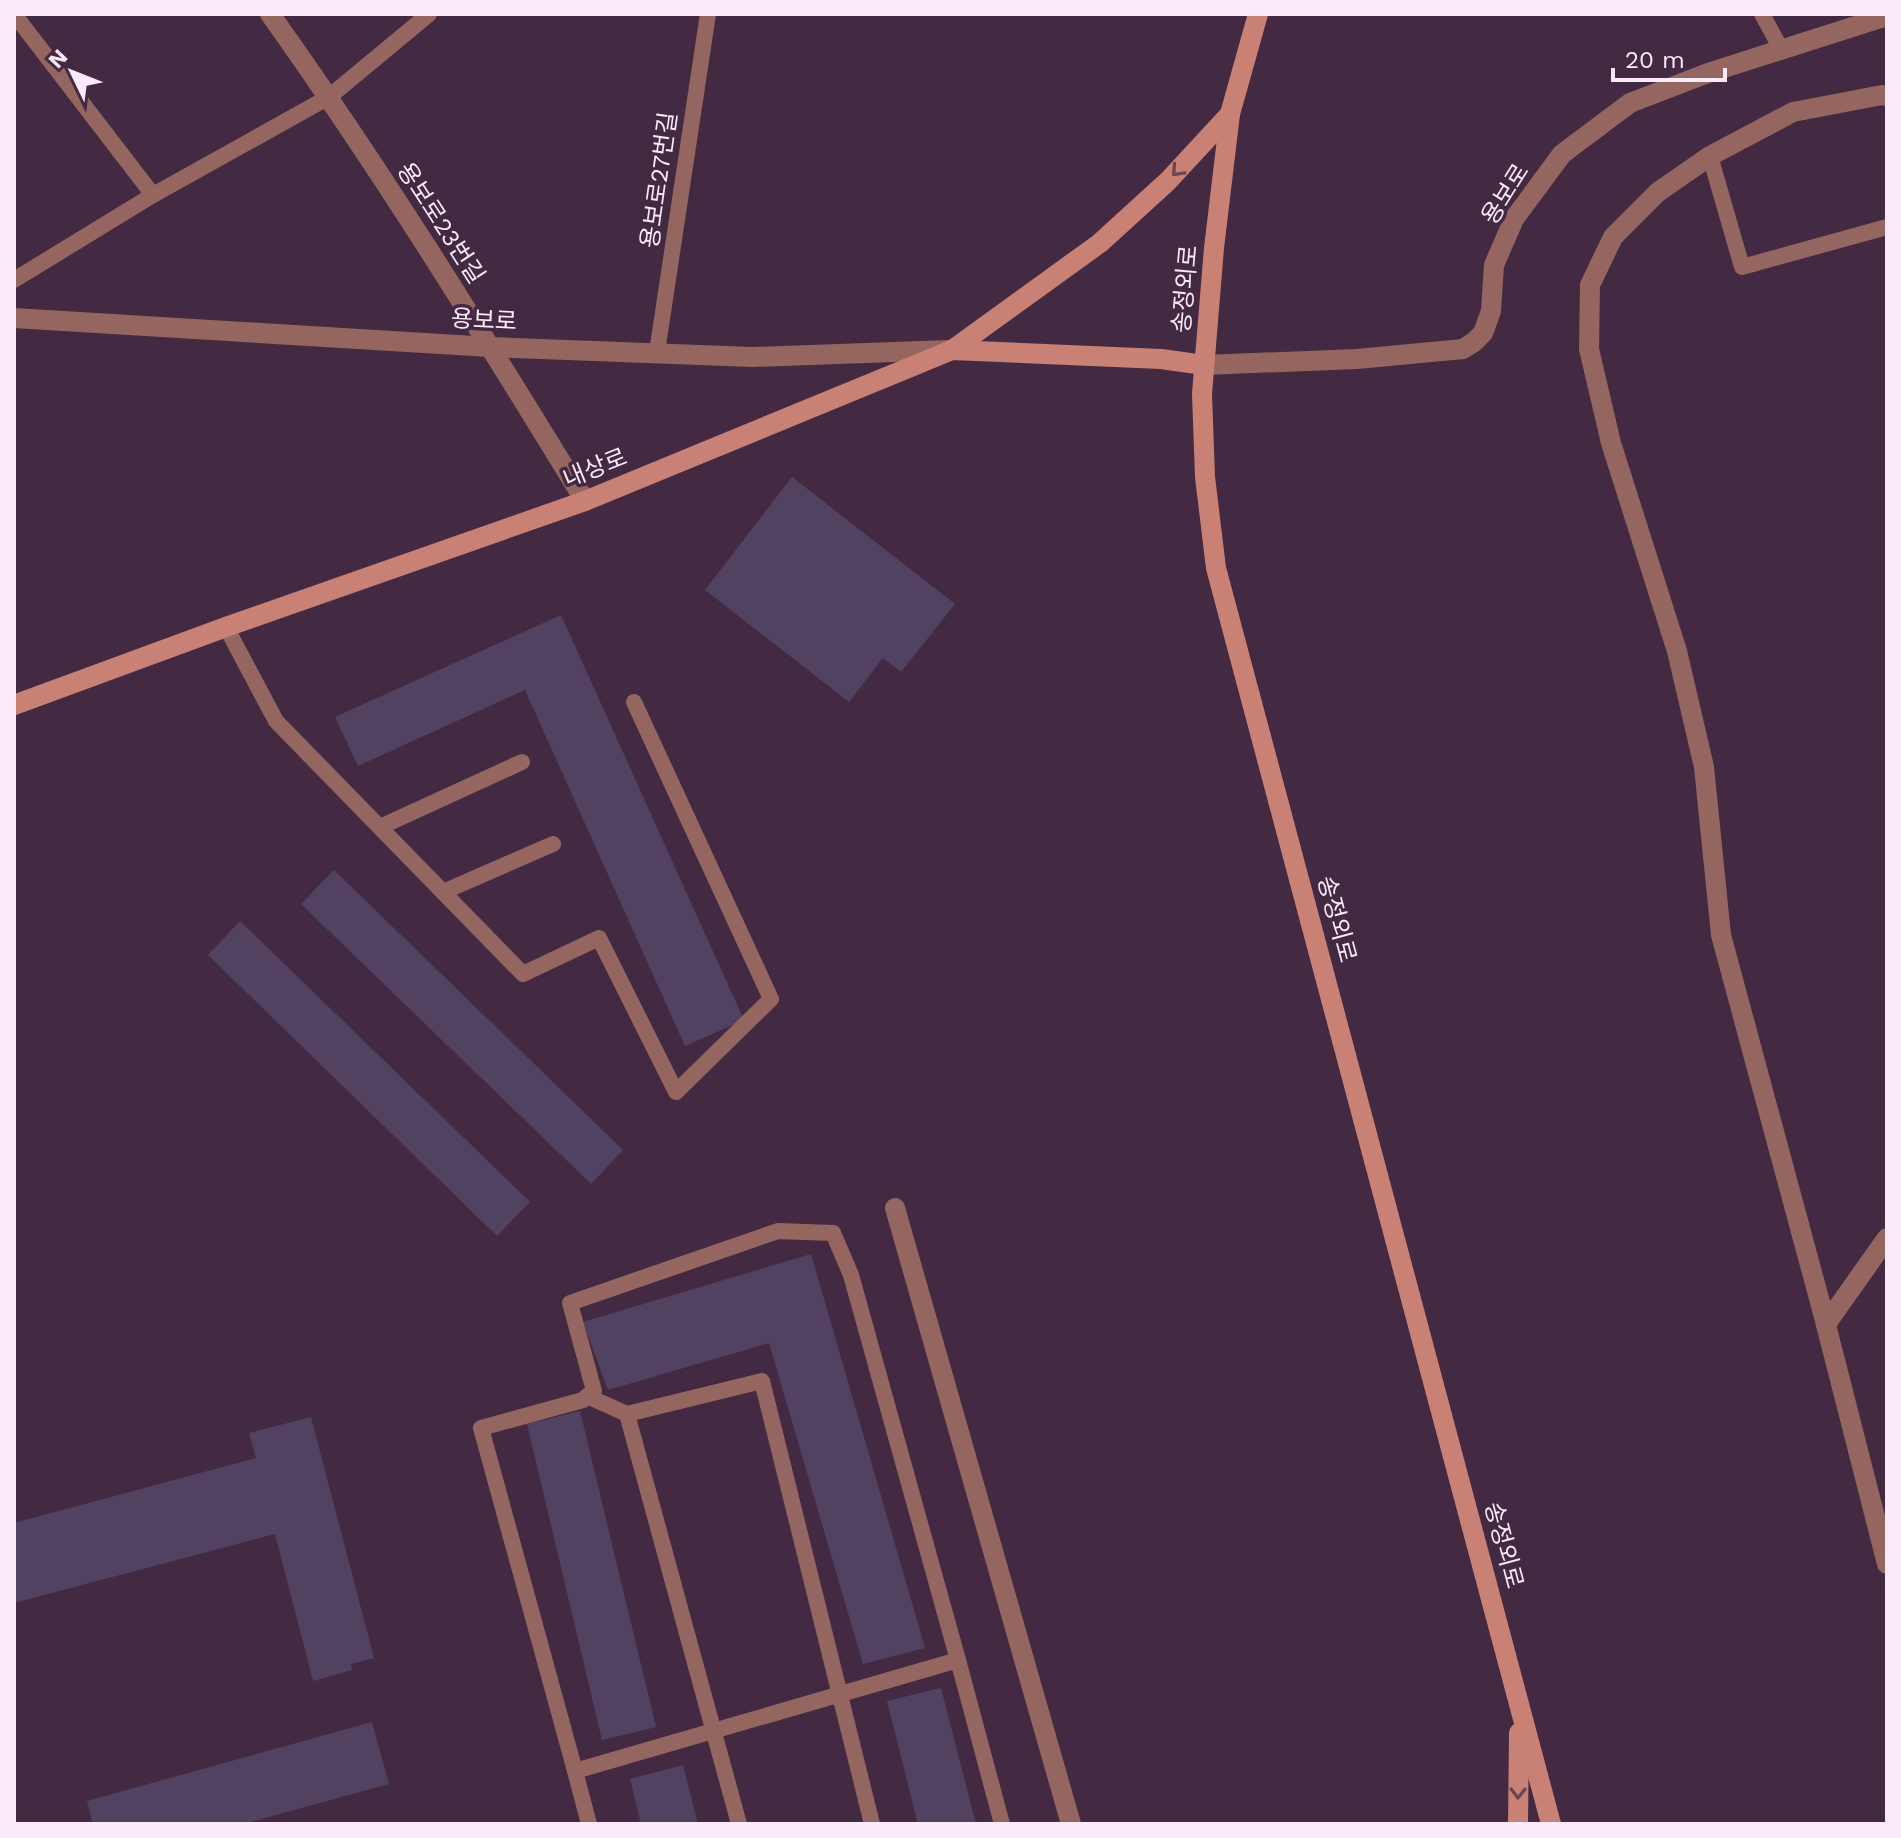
<svg xmlns="http://www.w3.org/2000/svg" width="1901" height="1838" viewBox="0 0 1901 1838" font-family="'Work Sans','Noto Sans KR',sans-serif">
<style>
.building{fill:#524261}
.lines{fill:none;stroke-linecap:round;stroke-linejoin:round}
.lane{stroke:#94665f;stroke-width:16}
.street{stroke:#94665f;stroke-width:20}
.secondary{stroke:#c98075;stroke-width:20}
.oneway{stroke:#6b4451}
.labels{text-anchor:middle;dominant-baseline:central;stroke-width:7;stroke-linejoin:round;paint-order:stroke}
.street-label{font-size:24px;fill:#fbeaf9;stroke:#432a42}
</style>
<rect width="100%" height="100%" fill="#432a42"/>
<g class="building">
<path d="M792,477L955,604L901,672L883,658L849,702L705,590Z"/>
<path d="M561,615L744,1020L685,1046L525,690L358,766L335,717Z"/>
<path d="M334,870L623,1150L591,1184L301,904Z"/>
<path d="M240,921L530,1202L497,1236L208,955Z"/>
<path d="M811,1254L925,1648L863,1664L769,1343L608,1390L583,1322Z"/>
<path d="M580,1411L656,1727L602,1740L527,1424Z"/>
<path d="M311,1417L374,1658L351,1664L352,1670L313,1681L275,1534L14,1603V1523L256,1458L249,1433Z"/>
<path d="M941,1688L976,1824H918L887,1701Z"/>
<path d="M372,1722L389,1784L243,1824H93L87,1801Z"/>
<path d="M683,1765L698,1824H641L630,1779Z"/>
</g>
<g class="lines">
<g class="lane">
<path d="M14,14L153,195"/>
<path d="M1762,14L1781,49"/>
<path d="M1710,156L1742,267L1887,227"/>
<path d="M14,280L153,195L329,97L429,14"/>
<path d="M657,352L708,14"/>
<path d="M226,627L276,721L523,974L599,938L676,1092L771,999L634,702"/>
<path d="M380,827L522,762"/>
<path d="M443,892L553,844"/>
<path d="M587,1396L627,1414"/>
<path d="M575,1771L481,1428L583,1400L594,1391L570,1303L778,1231L833,1233L851,1275L958,1660"/>
<path d="M589,1824L575,1771L958,1660L1002,1824"/>
<path d="M739,1824L627,1414L762,1381L872,1824"/>
</g>
<g class="street">
<path d="M270,14C382,171 484,336 585,501"/>
<path d="M1887,96L1882,95L1793,112L1710,156L1658,192L1613,237L1590,285L1589,349L1611,443L1677,651L1704,767L1721,935L1824,1317L1887,1564"/>
<path d="M14,318L490,347L752,357L949,350"/>
<path d="M1204,365L1357,359L1463,349L1474,342L1483,333L1491,311L1494,265L1514,219L1562,154L1630,103L1708,73L1887,16"/>
<path d="M895,1208L1071,1824"/>
<path d="M1826,1324L1887,1238"/>
</g>
<g class="secondary">
<path d="M1258,14L1230,114L1214,248L1202,394L1205,477L1216,568L1551,1824"/>
<path d="M952,350L1100,243L1168,181L1230,114"/>
<path d="M14,705L226,627L585,501L952,350L1161,359L1204,365"/>
<path d="M1518,1824L1519,1733"/>
</g>
</g>
<defs><path id="oneway-chevron" d="M-2-3.5L2.5 0L-2 3.5" fill="none" stroke-width="1.6" stroke-linecap="round" stroke-linejoin="round" transform="scale(2)"/></defs>
<g class="oneway">
<use href="#oneway-chevron" transform="translate(1177 171) rotate(133)"/>
<use href="#oneway-chevron" transform="translate(1518 1793) rotate(91)"/>
</g>
<g class="labels">
<g class="street-label">
<text transform="translate(659 180) rotate(-82)">용보로27번길</text>
<text transform="translate(1505 194) rotate(-58)">용보로</text>
<text transform="translate(441 223) rotate(57)">용보로23번길</text>
<text transform="translate(1185 289) rotate(-85)">송정외로</text>
<text transform="translate(484 320) rotate(3)">용보로</text>
<text transform="translate(595 468) rotate(-22)">내상로</text>
<text transform="translate(1337 919) rotate(75)">송정외로</text>
<text transform="translate(1504 1545) rotate(75)">송정외로</text>
</g>
</g>
<rect width="1901" height="1838" fill="none" stroke="#fbeaf9" stroke-width="32"/>
<g transform="translate(72 72) rotate(313)" stroke="#432a42" stroke-width="6" paint-order="stroke">
<path d="M0-6L14 30L0 20L-14 30Z" fill="#fbeaf9"/>
<text y="-12" font-size="22" font-weight="bold" text-anchor="middle" fill="#fbeaf9">N</text>
</g>
<path d="M1613 68v12h112v-12" fill="none" stroke="#fbeaf9" stroke-width="4"/>
<text x="1625" y="68" font-size="24" fill="#fbeaf9" stroke="#432a42" stroke-width="6" paint-order="stroke">20 m</text>
</svg>
